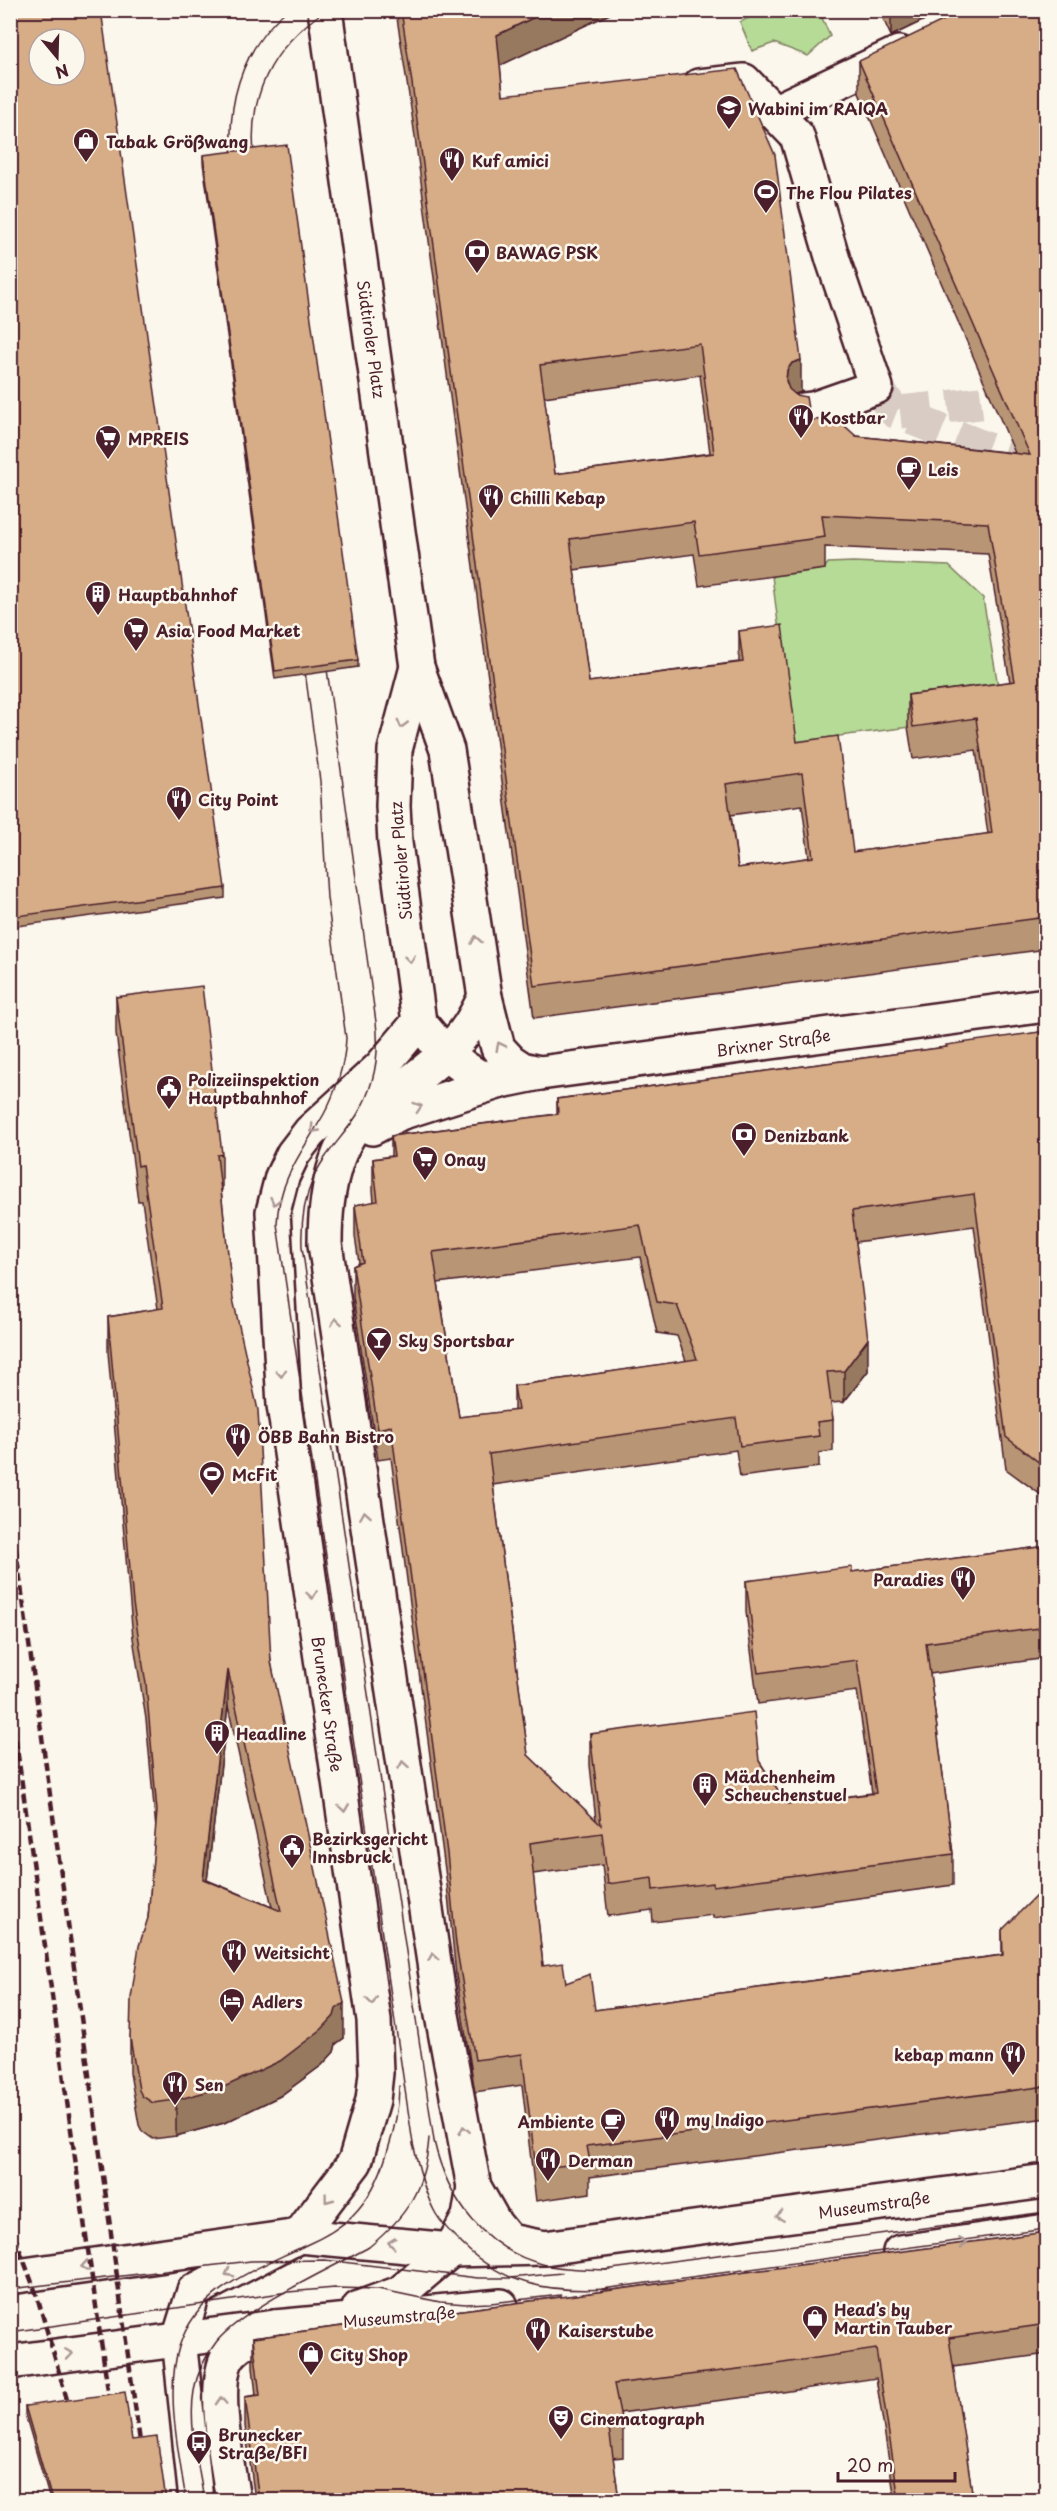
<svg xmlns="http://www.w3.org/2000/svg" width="1057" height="2511" viewBox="0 0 1057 2511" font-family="'Playpen Sans',sans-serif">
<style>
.green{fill:#b5db96;stroke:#807d60;stroke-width:1.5}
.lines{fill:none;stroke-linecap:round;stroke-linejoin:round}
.pedestrian-tunnel{stroke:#d8ccc5;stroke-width:33;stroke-dasharray:33 16;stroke-linecap:butt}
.pedestrian-casing{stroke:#4a1f2b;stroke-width:38}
.minor-casing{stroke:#4a1f2b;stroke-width:38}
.tertiary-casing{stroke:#4a1f2b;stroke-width:38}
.pedestrian{stroke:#fbf7ec;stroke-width:33}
.minor{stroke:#fbf7ec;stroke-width:33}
.tertiary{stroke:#fbf7ec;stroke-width:33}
.tram{stroke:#4a1f2b;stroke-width:1.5}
.rail{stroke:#4a1f2b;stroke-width:4.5;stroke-dasharray:9 4.5;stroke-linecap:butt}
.wall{fill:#b89574;stroke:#4a1f2b;stroke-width:1.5;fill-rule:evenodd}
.shaded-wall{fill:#96795e;stroke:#4a1f2b;stroke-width:1.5}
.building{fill:#d6ad87;stroke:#4a1f2b;stroke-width:1.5;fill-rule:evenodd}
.oneway{stroke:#ab9695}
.labels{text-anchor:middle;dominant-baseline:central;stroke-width:5;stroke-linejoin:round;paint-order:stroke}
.poi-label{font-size:16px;font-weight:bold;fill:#4a1f2b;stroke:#fbf7ec;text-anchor:start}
.street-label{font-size:16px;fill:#4a1f2b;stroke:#fbf7ec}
</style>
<rect width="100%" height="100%" fill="#fbf7ec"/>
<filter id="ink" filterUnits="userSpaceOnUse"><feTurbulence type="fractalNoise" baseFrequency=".0167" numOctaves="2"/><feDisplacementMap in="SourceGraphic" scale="12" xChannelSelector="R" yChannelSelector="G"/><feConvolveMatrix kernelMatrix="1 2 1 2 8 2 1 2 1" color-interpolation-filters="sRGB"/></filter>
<g filter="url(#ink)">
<g class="green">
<path d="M763,11H819L830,36L808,56L774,43L752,51L740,22Z"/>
<path d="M853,562L949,566L983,598L1003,715L793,742L772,576L824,569L828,563Z"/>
</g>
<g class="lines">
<g class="pedestrian-tunnel">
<path d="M876,387L895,412L1046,472"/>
<path d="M900,412L1007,400L1046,390"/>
</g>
<defs>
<g id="pedestrian">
<path d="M699,86L744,81L797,136L833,260L876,387L813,409L804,410"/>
<path d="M774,112L899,53"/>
</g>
<g id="minor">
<path d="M179,2339L196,2500"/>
<path d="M233,2500C228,2467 211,2385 228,2357C238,2342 259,2335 275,2327"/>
</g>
<g id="tertiary">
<path d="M325,10L417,667L447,750L485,997L498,1048L510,1061L522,1069L540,1073"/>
<path d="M417,667L395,750L393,806L395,843L419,1022L444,1052L465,1068L477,1076L501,1081"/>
<path d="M485,997C480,1007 475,1017 469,1026C455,1048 423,1073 402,1088C391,1097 378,1103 368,1112C332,1143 325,1199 325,1244L442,2015L474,2187L495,2224L509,2241L544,2248"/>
<path d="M372,1128L400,1113L501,1081L540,1073L1046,1005"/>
<path d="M900,2252L1046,2231"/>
<path d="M10,2277L299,2236L451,2250L544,2248L1046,2181"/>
<path d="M359,2308L400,2293L451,2250L469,2217L474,2187"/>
<path d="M179,2339L194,2291L299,2236L355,2162L373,2100L376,2073L374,2020L284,1405L273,1212L282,1177L293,1154L310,1132L380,1068L419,1022"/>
<path d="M10,2362L275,2327L501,2306"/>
</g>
</defs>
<use href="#pedestrian" class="pedestrian-casing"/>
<use href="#minor" class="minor-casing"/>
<use href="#tertiary" class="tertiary-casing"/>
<use href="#pedestrian" class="pedestrian"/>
<use href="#minor" class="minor"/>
<use href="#tertiary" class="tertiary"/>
<g class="tram">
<path d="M255,165C246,97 270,48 326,10"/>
<path d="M233,167C225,108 239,51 287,10"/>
<path d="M325,655L376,1022C380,1054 374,1087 357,1115C343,1137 323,1155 313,1179C304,1200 301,1225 302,1247L434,2141C447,2199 485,2251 546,2265C567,2270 590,2269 611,2270"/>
<path d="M303,657L320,781L327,898L346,1038C345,1063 336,1092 324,1114C303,1151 278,1180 277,1224L413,2144C419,2167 424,2193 436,2214C442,2224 449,2231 457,2239C501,2285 547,2293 609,2289"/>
<path d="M604,2270L1046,2212"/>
<path d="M10,2289L251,2261L325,2260L478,2278H510L562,2273"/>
<path d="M602,2289L1046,2229"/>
<path d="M10,2332L288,2292L335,2288L378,2289L440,2302L466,2304L491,2303L561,2295"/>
<path d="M186,2500C179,2454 165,2392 179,2347C198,2288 255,2270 306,2245C322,2238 339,2229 352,2216C370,2198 380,2177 387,2153C394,2132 399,2109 399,2086"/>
<path d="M204,2500C199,2468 188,2424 194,2391C197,2373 206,2355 217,2341C247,2306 327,2271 369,2247C407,2216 425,2189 429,2138"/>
</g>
<g class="rail">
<path d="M10,1507L142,2456"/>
<path d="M10,1699L111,2412"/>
<path d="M10,2224L36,2293L72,2417"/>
</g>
</g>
<g class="wall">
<path d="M10,10L225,888V898L10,927Z"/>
<path d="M397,10H618L500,65L503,95L801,392L795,394L810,420L856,436L1015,453L859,93V61L1047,17V949L534,1018L412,115L397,18ZM700,375L710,453L555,474L544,397ZM825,547L988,554L1010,682L908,695V727L913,759L976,750L988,834L853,852L797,742L739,631V662L589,682L574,570L694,554L699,586L825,569ZM802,805L809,858L738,868L731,815Z"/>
<path d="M879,10H945L891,36Z"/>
<path d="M203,155L358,660V667L275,679L203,163Z"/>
<path d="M116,997L222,1154V1190H221L271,1662L344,2038L336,2044L334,2052L322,2065L280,2096L224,2123L176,2136L153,2139L142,2131L139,2125L130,2073V2038L148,1918L156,1829L146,1719L133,1638L108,1352V1317L158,1309L142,1201H138L116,1033ZM228,1706L272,1907L207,1880Z"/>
<path d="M1047,1031V1538L1041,1495L1006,1469L974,1226L856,1242L868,1371L844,1402L831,1403L833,1420V1451L819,1453V1467L740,1477L736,1450L493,1485L528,1755L596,1821L590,1765V1734L759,1761L787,1804L872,1793L857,1691L758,1704L746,1612V1581L852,1572L1047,1546V1658L930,1674L953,1854V1885L713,1918V1915L653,1922L652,1910L608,1916L602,1865L533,1874L543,1966L566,1983L595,2010L1002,1955V1930L1047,1894V2118L590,2177V2193L536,2201L522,2085L475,2092L456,1975L447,1885L391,1458L378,1460L353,1297V1266L359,1263L355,1236V1205L374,1202L373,1190V1159L391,1156V1136L557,1114V1099L946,1047ZM640,1257L657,1333L677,1336L686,1361L514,1386V1411L459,1417L438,1283Z"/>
<path d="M1047,2232V2354L953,2367L972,2492V2500H895L876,2378L763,2395L620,2413L623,2428V2457L613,2458L619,2500H255L245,2426V2397L256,2395L253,2367V2338Z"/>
<path d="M25,2406L132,2440L166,2500H50L25,2414Z"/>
</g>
<g class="shaded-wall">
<path d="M549,10H618L497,67V35Z"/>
<path d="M891,10H945L891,36Z"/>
<path d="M801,360V392L792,395L787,402L786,381L787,370L792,363Z"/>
<path d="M868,1339V1371L844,1402V1371Z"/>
<path d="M228,1670V1706L203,1914V1879Z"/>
<path d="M344,2003V2038L336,2044L334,2052L322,2065L280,2096L224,2123L176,2136V2100Z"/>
</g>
<g class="building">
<path d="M10,10H101L225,888L10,917ZM39,39H75V75H39Z"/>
<path d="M401,10H549L497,35L503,95L737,69L775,155L801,360L792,363L787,370L786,381L789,389L796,395L806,397L810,420L837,419L856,436L1030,455L859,61L965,10H1044L1047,17V917L534,986L412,83ZM700,344L714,453L555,474L540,365ZM822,515L988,523L1015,681L908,695L913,727L976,718L992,833L853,852L838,736L797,742L782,625L739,631L743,662L589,682L570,539L694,522L699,554L825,537ZM802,773L813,857L738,868L726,784Z"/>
<path d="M287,145L358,660L275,671L203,155Z"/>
<path d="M202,986L222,1154L217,1155L233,1299L258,1410L271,1662L344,2003L336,2009L334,2016L322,2029L280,2061L224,2087L176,2100L153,2103L142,2096L139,2090L130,2038L131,1998L139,1946L148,1918L157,1811L146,1684L133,1603L108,1317L163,1308L142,1165L138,1166L116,997ZM228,1670L281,1911L203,1879Z"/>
<path d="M1047,1031V1506L1041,1464L1006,1437L974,1194L852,1211L868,1339L844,1371L827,1372L833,1420L817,1422L819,1436L740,1446L736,1418L489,1454L528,1755L601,1825L590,1734L754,1712L759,1761L787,1804L876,1793L857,1660L758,1673L746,1581L852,1567V1572L1047,1546V1627L926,1643L953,1854L713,1886V1883L653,1890L652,1878L608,1884L602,1833L530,1843L543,1966L563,1963L566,1983L590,1974L595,2010L1003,1955L1002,1930L1036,1896L1047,1894V2086L587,2146L590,2162L536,2169L522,2054L475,2060L456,1944L447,1853L391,1426L378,1429L353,1266L363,1262L355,1205L378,1201L373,1159L394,1156L391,1136L558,1114L557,1099L947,1047L946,1045ZM640,1225L657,1302L677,1305L697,1359L514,1386L518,1410L459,1417L433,1252Z"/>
<path d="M1047,2232V2324L949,2338L972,2492L915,2500H899L876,2349L763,2366L614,2384L623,2428H609L619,2500H259L245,2397L260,2395L253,2338Z"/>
<path d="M125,2392L132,2440L157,2437L166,2500H52L25,2406Z"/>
</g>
<defs><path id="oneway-chevron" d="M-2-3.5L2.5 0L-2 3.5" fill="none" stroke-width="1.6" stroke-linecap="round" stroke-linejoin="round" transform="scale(1.5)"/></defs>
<g class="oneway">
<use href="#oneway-chevron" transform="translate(402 724) rotate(105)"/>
<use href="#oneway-chevron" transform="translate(476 940) rotate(-99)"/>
<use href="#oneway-chevron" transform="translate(410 959) rotate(83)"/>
<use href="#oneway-chevron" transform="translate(500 1046) rotate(-117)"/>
<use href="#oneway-chevron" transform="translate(418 1107) rotate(-18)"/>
<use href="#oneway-chevron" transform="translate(314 1129) rotate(134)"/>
<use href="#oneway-chevron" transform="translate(275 1201) rotate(102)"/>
<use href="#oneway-chevron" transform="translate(336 1322) rotate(-99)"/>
<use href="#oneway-chevron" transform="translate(281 1373) rotate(86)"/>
<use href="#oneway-chevron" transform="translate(365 1515) rotate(-99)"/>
<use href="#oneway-chevron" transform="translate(312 1595) rotate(82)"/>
<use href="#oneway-chevron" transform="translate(403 1765) rotate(-99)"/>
<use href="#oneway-chevron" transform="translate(344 1808) rotate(82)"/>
<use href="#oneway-chevron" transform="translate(433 1957) rotate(-99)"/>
<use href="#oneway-chevron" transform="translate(372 2001) rotate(83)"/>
<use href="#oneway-chevron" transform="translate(464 2130) rotate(-101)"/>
<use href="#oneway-chevron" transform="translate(328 2199) rotate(127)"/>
<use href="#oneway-chevron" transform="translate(780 2216) rotate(172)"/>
<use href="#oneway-chevron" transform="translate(392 2243) rotate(-174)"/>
<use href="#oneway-chevron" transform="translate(963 2243) rotate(-8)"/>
<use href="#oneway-chevron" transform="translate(85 2266) rotate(171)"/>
<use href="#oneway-chevron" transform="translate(229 2273) rotate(152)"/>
<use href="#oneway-chevron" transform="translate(69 2354) rotate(-8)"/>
<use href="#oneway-chevron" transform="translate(221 2401) rotate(-93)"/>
</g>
</g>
<defs>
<symbol id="school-pin" viewBox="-11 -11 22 30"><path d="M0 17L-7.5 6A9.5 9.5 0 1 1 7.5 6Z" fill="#4a1f2b" stroke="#fbf7ec"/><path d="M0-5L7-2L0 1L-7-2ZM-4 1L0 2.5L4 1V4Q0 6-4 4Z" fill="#fff"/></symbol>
<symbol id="shop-pin" viewBox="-11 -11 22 30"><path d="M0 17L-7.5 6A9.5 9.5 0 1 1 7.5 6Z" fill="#4a1f2b" stroke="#fbf7ec"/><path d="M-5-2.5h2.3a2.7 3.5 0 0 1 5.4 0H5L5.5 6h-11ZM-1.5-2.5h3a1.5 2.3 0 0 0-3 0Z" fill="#fff"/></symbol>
<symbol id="restaurant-pin" viewBox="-11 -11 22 30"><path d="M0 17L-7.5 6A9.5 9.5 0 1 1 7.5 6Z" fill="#4a1f2b" stroke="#fbf7ec"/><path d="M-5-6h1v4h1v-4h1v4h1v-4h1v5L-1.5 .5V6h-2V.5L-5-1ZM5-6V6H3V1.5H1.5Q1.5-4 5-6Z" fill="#fff"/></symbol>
<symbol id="stadium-pin" viewBox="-11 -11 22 30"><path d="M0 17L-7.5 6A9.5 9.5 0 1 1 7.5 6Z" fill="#4a1f2b" stroke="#fbf7ec"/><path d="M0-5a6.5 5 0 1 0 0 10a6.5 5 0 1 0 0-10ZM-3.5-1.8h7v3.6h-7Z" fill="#fff"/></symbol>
<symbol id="bank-pin" viewBox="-11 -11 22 30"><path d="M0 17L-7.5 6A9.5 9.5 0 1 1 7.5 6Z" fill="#4a1f2b" stroke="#fbf7ec"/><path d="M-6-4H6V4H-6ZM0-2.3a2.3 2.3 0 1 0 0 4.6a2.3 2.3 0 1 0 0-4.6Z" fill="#fff"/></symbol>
<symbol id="supermarket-pin" viewBox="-11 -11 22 30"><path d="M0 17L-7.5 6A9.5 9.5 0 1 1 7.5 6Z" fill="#4a1f2b" stroke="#fbf7ec"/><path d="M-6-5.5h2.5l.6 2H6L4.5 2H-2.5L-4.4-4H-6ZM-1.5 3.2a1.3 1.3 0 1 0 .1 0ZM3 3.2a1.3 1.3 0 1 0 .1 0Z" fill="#fff"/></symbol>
<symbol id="cafe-pin" viewBox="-11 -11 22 30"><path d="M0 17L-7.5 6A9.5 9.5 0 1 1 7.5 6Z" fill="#4a1f2b" stroke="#fbf7ec"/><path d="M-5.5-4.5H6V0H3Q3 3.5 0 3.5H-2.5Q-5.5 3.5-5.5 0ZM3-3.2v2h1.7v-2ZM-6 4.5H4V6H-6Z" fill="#fff"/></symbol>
<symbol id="building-pin" viewBox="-11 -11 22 30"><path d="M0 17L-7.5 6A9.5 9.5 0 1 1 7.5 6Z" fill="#4a1f2b" stroke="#fbf7ec"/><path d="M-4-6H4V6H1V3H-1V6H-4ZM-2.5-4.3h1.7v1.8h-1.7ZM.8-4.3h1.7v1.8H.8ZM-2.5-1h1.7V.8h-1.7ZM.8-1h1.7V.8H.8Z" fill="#fff"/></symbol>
<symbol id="civic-pin" viewBox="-11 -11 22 30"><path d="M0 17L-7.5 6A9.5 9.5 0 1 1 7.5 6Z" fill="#4a1f2b" stroke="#fbf7ec"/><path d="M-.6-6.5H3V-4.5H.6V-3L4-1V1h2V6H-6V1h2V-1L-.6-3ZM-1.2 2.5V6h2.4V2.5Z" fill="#fff"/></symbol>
<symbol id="bar-pin" viewBox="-11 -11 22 30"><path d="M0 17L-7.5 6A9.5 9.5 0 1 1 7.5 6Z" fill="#4a1f2b" stroke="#fbf7ec"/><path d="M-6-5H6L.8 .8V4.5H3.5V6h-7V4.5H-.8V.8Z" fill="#fff"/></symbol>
<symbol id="hotel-pin" viewBox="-11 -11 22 30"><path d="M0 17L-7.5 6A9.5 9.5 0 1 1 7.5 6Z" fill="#4a1f2b" stroke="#fbf7ec"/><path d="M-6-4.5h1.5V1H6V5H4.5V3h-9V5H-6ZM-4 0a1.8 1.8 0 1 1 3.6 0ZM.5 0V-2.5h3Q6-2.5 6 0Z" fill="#fff"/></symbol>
<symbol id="theatre-pin" viewBox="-11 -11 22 30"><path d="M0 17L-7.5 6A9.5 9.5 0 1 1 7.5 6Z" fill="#4a1f2b" stroke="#fbf7ec"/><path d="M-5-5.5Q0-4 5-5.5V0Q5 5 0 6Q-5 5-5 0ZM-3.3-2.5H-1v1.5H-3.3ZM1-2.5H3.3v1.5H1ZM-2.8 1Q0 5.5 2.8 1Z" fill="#fff"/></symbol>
<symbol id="bus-pin" viewBox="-11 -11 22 30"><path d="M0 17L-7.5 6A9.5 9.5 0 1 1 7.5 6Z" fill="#4a1f2b" stroke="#fbf7ec"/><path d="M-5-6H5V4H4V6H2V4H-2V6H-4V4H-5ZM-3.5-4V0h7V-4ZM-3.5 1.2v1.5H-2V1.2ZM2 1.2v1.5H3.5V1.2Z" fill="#fff"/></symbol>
</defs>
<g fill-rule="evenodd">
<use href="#school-pin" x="714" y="93" width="30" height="40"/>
<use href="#shop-pin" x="71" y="126" width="30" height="40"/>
<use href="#restaurant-pin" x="437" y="145" width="30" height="40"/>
<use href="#stadium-pin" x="751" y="177" width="30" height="40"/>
<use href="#bank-pin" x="462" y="237" width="30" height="40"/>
<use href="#restaurant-pin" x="786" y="402" width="30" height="40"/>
<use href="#supermarket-pin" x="93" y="423" width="30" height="40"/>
<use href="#cafe-pin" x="894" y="454" width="30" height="40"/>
<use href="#restaurant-pin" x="476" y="482" width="30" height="40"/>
<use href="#building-pin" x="83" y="579" width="30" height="40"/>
<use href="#supermarket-pin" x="121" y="615" width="30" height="40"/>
<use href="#restaurant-pin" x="164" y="784" width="30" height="40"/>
<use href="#civic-pin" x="154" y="1073" width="30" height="40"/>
<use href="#bank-pin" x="729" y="1120" width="30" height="40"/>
<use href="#supermarket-pin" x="410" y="1144" width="30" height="40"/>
<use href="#bar-pin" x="364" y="1325" width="30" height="40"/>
<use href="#restaurant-pin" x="223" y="1421" width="30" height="40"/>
<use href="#stadium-pin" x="197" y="1459" width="30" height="40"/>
<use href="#restaurant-pin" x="948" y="1564" width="30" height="40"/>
<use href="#building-pin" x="202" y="1718" width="30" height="40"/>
<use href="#building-pin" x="690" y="1770" width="30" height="40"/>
<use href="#civic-pin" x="277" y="1832" width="30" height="40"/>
<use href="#restaurant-pin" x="219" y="1937" width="30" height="40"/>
<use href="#hotel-pin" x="217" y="1986" width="30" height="40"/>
<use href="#restaurant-pin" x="998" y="2039" width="30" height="40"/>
<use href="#restaurant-pin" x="160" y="2069" width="30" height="40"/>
<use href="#restaurant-pin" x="652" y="2104" width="30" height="40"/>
<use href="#cafe-pin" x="598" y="2106" width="30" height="40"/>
<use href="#restaurant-pin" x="533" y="2145" width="30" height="40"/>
<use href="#shop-pin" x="800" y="2303" width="30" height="40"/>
<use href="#restaurant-pin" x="523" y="2315" width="30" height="40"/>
<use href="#shop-pin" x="296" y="2339" width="30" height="40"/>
<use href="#theatre-pin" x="546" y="2403" width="30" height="40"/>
<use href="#bus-pin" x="184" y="2428" width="30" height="40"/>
</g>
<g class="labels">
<g class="poi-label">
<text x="748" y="108">Wabini im RAIQA</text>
<text x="106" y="141">Tabak Größwang</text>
<text x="472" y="160">Kuf amici</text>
<text x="786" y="192">The Flou Pilates</text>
<text x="496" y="252">BAWAG PSK</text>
<text x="820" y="417">Kostbar</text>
<text x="128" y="438">MPREIS</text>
<text x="928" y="469">Leis</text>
<text x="510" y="497">Chilli Kebap</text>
<text x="118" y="594">Hauptbahnhof</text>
<text x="156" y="630">Asia Food Market</text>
<text x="198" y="799">City Point</text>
<text x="188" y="1079">Polizeiinspektion<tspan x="188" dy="18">Hauptbahnhof</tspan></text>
<text x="764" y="1135">Denizbank</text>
<text x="444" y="1159">Onay</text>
<text x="398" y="1340">Sky Sportsbar</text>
<text x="258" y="1436">ÖBB Bahn Bistro</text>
<text x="232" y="1474">McFit</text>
<text x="944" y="1579" text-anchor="end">Paradies</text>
<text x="236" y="1733">Headline</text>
<text x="724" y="1776">Mädchenheim<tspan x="724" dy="18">Scheuchenstuel</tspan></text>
<text x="312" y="1838">Bezirksgericht<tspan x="312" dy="18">Innsbruck</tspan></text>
<text x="254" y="1952">Weitsicht</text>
<text x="252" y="2001">Adlers</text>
<text x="994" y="2054" text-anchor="end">kebap mann</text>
<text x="195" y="2084">Sen</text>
<text x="686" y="2119">my Indigo</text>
<text x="594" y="2121" text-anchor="end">Ambiente</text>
<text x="568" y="2160">Derman</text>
<text x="834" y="2309">Head’s by<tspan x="834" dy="18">Martin Tauber</tspan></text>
<text x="558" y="2330">Kaiserstube</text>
<text x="330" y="2354">City Shop</text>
<text x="580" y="2418">Cinematograph</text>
<text x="218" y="2434">Brunecker<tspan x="218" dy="18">Straße/BFI</tspan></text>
</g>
<g class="street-label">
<text transform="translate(372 339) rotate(82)">Südtiroler Platz</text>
<text transform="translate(400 861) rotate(-95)">Südtiroler Platz</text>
<text transform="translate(773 1042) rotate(-8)">Brixner Straße</text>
<text transform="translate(328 1704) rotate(82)">Brunecker Straße</text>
<text transform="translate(874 2204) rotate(-8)">Museumstraße</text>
<text transform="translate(399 2316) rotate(-5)">Museumstraße</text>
</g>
</g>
<rect width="1057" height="2511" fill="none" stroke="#fbf7ec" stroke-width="36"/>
<rect x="18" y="18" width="1021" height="2475" fill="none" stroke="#4a1f2b" stroke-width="2" filter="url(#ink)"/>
<g transform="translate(57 57) rotate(161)"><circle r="28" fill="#fbf7ec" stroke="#b4a19f" stroke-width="1.5"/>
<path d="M0-4.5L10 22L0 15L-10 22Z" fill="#4a1f2b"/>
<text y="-9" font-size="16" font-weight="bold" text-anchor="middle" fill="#4a1f2b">N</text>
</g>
<path d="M838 2472v9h117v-9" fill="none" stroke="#4a1f2b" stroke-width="3"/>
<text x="847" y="2472" font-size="18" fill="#4a1f2b" stroke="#fbf7ec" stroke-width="4.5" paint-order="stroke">20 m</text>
</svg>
